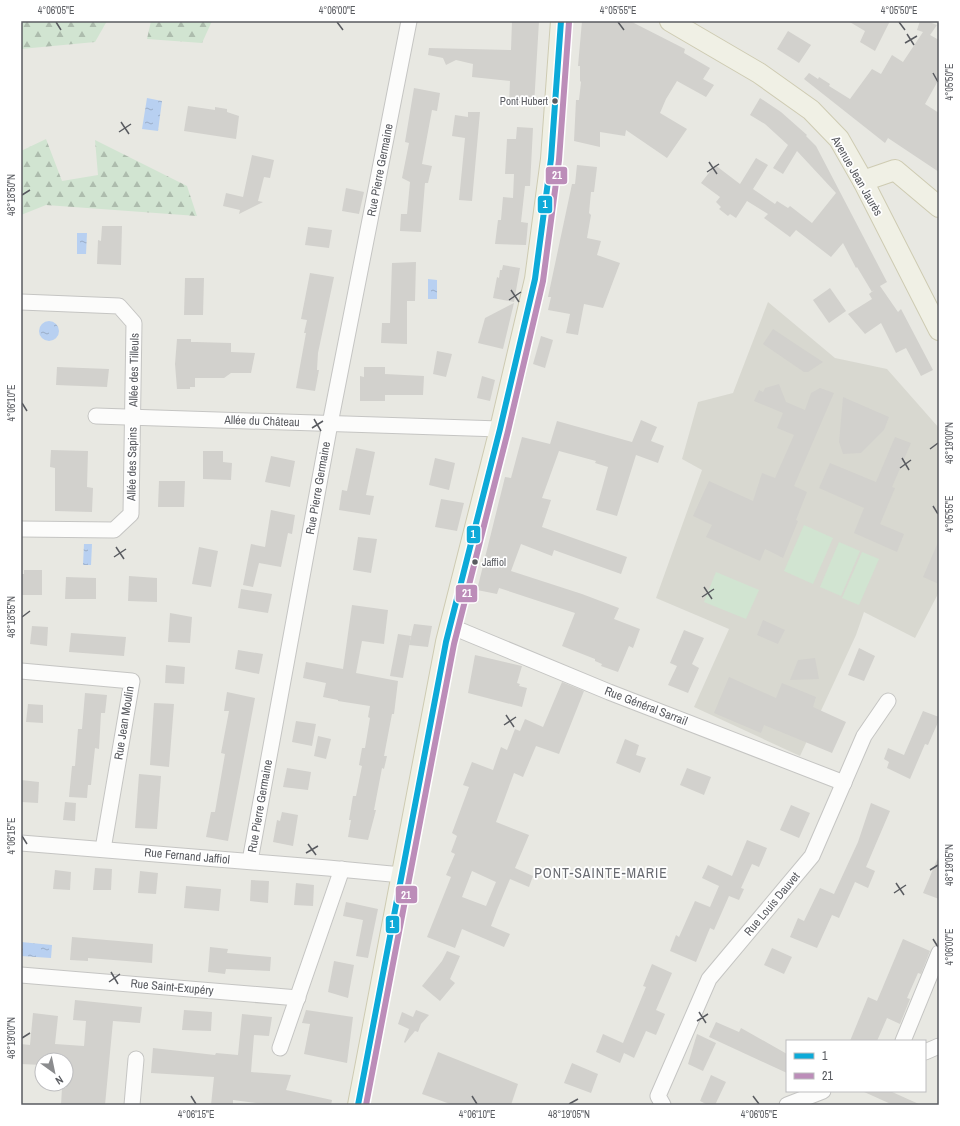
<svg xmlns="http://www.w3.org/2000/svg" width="960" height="1126" viewBox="0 0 960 1126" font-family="'Archivo Narrow',sans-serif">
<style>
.education{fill:#d8d8d0}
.green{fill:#d1e4d1}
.forest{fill:url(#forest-firs)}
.water{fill:url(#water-ripples)}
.building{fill:#d2d1cd;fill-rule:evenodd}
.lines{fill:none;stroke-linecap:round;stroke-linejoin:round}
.minor-casing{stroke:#c5c5c3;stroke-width:17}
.major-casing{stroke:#cecbb2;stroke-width:22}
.minor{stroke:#fcfcfb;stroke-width:15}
.major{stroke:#f0f0e5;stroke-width:20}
.bus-1-casing{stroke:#fff;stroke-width:9}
.bus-2-casing{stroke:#fff;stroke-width:9}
.bus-1{stroke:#0daad8;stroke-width:6}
.bus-2{stroke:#bc8db9;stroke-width:6}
.ticks{fill:none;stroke:#595b60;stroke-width:1.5}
.bus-dot{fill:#595b60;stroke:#fff;stroke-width:1.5}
.labels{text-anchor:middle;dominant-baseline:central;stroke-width:3.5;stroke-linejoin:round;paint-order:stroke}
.bus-label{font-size:11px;fill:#595b60;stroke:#fff;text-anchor:end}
.street-label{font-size:12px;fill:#595b60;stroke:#fff}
.quarter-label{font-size:14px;letter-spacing:1px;fill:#6a6c72;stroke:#fff}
.line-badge{stroke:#fff;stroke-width:1.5}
.badge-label{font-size:11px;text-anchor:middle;font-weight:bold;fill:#fff}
.neatline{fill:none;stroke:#595b60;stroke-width:1.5}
.ticks-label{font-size:10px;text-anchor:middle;fill:#595b60}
</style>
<defs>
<pattern id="forest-firs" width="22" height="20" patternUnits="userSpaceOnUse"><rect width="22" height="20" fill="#d1e4d1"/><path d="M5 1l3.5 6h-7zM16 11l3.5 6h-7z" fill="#adbcad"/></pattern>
<pattern id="water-ripples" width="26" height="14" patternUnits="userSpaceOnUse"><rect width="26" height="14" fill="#b8d0f1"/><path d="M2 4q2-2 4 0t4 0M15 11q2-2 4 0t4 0" fill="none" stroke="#99acc7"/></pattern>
</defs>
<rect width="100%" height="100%" fill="#e8e8e2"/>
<path class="education" d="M768,302L835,358L887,369L939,428V592L915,638L864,612L856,635L800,756L694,707L729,629L656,598L702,470L682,459L698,402L733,393Z"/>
<g class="green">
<path d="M804,525L833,538L813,584L784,571Z"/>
<path d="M839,542L860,551L841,596L820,587Z"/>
<path d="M862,552L879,559L859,605L842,598Z"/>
<path d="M716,572L759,590L746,619L704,602Z"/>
</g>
<g class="forest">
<path d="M21,21H107L95,42L21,49Z"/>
<path d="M151,21H212L202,43L147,39Z"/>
<path d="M46,139L62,181L98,175L95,140L187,186L197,216L46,205L21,215V151Z"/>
</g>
<g class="water">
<path d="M147,98L162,101L158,131L142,129Z"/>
<path d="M77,233H87L86,254H77Z"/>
<path d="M428,279L437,280V299H428Z"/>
<circle cx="49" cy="331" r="10"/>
<path d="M84,544H92L91,565H83Z"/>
<path d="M21,942L52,945L51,958L21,956Z"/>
</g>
<g class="building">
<path d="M512,21H539L534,105L509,104L510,81L472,77L473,64L456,60L446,65L443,58L428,55L429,48L511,50Z"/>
<path d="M582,21H630L685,49L684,53L710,68L703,79L714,85L706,97L677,81L666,99L660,113L687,129L667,158L626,130L625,136L600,132V147L574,141L576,100H579L581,82L580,81V66H578Z"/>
<path d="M848,21H890L875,51L860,42L865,31Z"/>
<path d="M920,21H927L937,25L930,35L939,40V79L925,104L939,113V172L888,138L885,143L804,79L809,73L818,79L819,77L830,84L829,86L850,99L872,69L881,74L892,55L903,62L923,32L917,30Z"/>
<path d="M788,31L811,45L799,63L777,49Z"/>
<path d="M414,88L440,93L437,111L432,110L422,164L432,166L428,183H425L421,232L400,231L401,214H407L410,182L402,178L409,143L405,142Z"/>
<path d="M760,98L781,112L807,135L806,136L816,146L887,282L880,286L898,312L901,309L933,370L921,376L906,348L896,353L881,323L865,334L848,314L872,299L869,294L874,290L872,292L857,267L856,268L843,243L831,257L796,230L790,237L764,218L768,214L747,201L736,218L730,214L728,216L719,209L721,207L716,202L720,197L701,183L715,165L740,184L756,158L768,165L753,189L775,204L777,201L788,208L790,206L812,223L836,193L797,151L783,174L773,168L788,145L765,124L750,115Z"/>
<path d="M188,106L215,110V107L227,109V112L239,116L236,139L184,131Z"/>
<path d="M468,112H480L472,201L459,200L465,138L452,136L455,115L468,117Z"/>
<path d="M517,127L533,128L530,186H525L521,222L528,223L526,245L495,244L498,220H501L503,197L513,198L514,174H505L507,139H516Z"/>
<path d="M252,155L274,160L270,178L264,177L258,201L263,202L239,214L240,210L223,206L226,193L243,197Z"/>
<path d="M577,165L597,167L594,192H591L589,213L591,215L587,238L601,241L597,255L620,263L603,308L584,304L578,335L566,333L570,314L548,310L551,297H548L572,184H575Z"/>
<path d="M346,188L364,192L359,214L342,211Z"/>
<path d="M102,226H122L121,265L97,264L98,240L101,241Z"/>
<path d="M308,227L332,230L329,248L305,245Z"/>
<path d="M416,262L415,301H407V344L381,343L382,323H390L392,263Z"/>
<path d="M503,265L520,268L514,302L493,298L497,277L499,278L500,270H502Z"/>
<path d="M310,273L334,277L318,353L317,370H319L315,391L296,388L306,333H304L307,320L301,319Z"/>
<path d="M185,278H204L203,315H184Z"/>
<path d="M830,288L846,311L829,323L813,300Z"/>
<path d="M514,303L503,349L478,343L485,318Z"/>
<path d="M773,329L803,349L823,362L808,372H804L763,344Z"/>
<path d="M541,336L553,340L545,368L533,364Z"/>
<path d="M177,339H191V342H196L231,343V352L255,353L251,373H231L224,378H195V387H190V389H177L175,364Z"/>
<path d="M437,351L452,354L446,377L433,374Z"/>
<path d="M57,367L109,369L107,387L56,385Z"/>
<path d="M364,367H385V374L424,376L423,395H385V401H360V376L364,377Z"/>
<path d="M482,376L495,380L490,401L477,398Z"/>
<path d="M779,384L786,402L805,410L811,393L820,388L834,393L794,486L807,492L796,520L798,521L783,558L765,549L760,561L706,537L712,525L693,516L709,481L753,501L762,473L775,478L794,435L777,428L783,413L754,401L759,390L763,392L765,388Z"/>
<path d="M843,397L889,417L884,430L861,453L843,454L839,442Z"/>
<path d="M641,420L657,427L651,441L664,446L658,463L636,455L617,516L596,510L608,467L595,463L596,461L559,451L542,498L551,500L542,527L627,557L621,574L554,550L552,556L521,544L511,571L582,594L619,608L614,619L640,629L633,648L629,646L618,672L601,666L602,664L595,661V659L562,646L575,613L499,588L497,594L477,590L505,477L511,478L522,437L550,444L557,421L632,442Z"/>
<path d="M895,437L911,443L892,487L895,488L880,524L904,534L897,552L854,533L864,508L819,488L830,463L876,482Z"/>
<path d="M356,448L375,452L366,495L374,496L370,515L339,510L342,490L347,491Z"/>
<path d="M51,450L88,451L87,487L93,488L92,512L55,511V468L50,467Z"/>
<path d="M203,451H223V462L232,463L231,480L203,479Z"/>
<path d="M271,456L295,461L290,487L265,482Z"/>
<path d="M435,458L455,463L449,490L429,485Z"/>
<path d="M159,481H185L184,507H158Z"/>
<path d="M441,499L464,503L457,531L435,527Z"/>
<path d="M271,510L295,515L292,534L288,533L281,567L259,563L253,587L243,585L251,544L265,547Z"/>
<path d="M358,537L377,539L371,573L353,570Z"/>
<path d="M939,540V584L923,577Z"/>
<path d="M199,547L218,551L211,587L192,584Z"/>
<path d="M24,570H42V595H21V574H24Z"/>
<path d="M129,576L157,578V602L128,601Z"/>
<path d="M66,577L96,578V599H65Z"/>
<path d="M241,589L272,594L268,613L238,608Z"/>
<path d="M352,605L388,610L384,644L362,641L356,673L398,681L394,714H392L384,756H387L384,769L382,768L374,810H376L368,840L348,837L351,820H349L353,796H356L362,766L359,765L362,748H365L370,718L368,717L370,706L338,701V700L323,697L326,683L303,678L306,662L343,669Z"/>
<path d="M170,613L192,617L190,643L168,642Z"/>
<path d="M763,620L785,630L778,644L757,635Z"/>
<path d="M414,624L432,626L428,647L409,645Z"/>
<path d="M32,626L48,627L47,646L30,644Z"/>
<path d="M684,630L704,638L692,664L699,668L688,693L668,685L677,666L670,663Z"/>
<path d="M71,633L126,637L124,656L69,652Z"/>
<path d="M398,634L411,636L403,678L390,676Z"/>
<path d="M859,648L875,656L864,681L848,675Z"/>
<path d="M238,650L263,654L259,674L235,669Z"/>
<path d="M475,655L522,666L517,683L520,684L519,686L527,688L522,707L468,693Z"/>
<path d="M815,658L819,679L790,680L798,660Z"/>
<path d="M166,665L185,667L184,684L165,683Z"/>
<path d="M729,677L776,698L782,683L816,697L813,707L846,722L832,753L764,725L761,733L714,713Z"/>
<path d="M562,682L584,691L559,754L536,746L523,777L514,773L496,822L529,835L515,868L533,876L529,887L510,879L497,910L491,926L510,934L504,947L462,929L455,948L427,937L451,877L446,875L455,854L451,852L457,836L452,833L469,787L463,785L472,762L493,770L501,747L507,750L515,729L520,731L525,719L543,727ZM472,871L496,882L486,906L462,897Z"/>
<path d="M227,692L255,698L228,841L206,837L211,812H215L225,754L221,753L229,711H224Z"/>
<path d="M85,693L107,695L105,713H101L99,749L95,748L91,785H88L87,798L69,797L72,766H75L78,729H82Z"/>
<path d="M154,703L174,704L169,767L150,765Z"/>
<path d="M28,704L43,705V723L26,722Z"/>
<path d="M923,711L939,717V720L928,745L925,744L910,779L887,768L889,762L884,759L888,748L904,755Z"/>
<path d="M296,721L316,724L312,746L292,742Z"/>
<path d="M318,736L331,739L326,759L314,756Z"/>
<path d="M625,739L639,745L636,755L646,758L640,773L616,763Z"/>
<path d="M287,768L311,772L308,790L283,787Z"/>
<path d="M687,768L711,777L704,795L680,785Z"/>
<path d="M139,774L161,776L157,829L135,828Z"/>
<path d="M21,780L39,782L38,803L21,802Z"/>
<path d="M65,802L76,803L75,821L63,820Z"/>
<path d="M871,803L890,811L866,867L875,871L868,888L855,882L839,918L832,915L817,948L790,937L798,918L804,921L820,888L834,894L858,842Z"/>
<path d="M791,805L810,813L799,838L780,830Z"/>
<path d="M282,812L298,815L293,846L273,842L277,820L280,821Z"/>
<path d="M747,840L767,848L759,867L752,864L741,888L744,889L739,900L729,896L714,930L710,928L696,962L670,951L676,935L679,937L695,901L710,907L719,886L702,878L708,865L732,876Z"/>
<path d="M939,855V899L923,893Z"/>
<path d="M95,868L112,869L111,890H93Z"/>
<path d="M55,870L71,872L70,890L53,889Z"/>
<path d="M140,871L158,873L156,894L138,893Z"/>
<path d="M251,880L269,881L268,903L250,901Z"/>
<path d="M296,883L314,885L313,906L294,905Z"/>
<path d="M186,886L221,889L219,911L184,908Z"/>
<path d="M346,902L378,909L368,958L356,956L363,920L343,916Z"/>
<path d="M72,937L153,944L152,963L88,958V961L70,960Z"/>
<path d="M903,939L930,951L921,974L918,973L907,998L910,999L900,1024L887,1018L877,1041H850L868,997L877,1001Z"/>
<path d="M210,947L228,949L227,953L271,957L270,971L226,969L225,974L208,972Z"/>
<path d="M772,948L792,957L784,974L764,965Z"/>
<path d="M447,951L460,956L450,979L455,983L440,1001L422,986L442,961Z"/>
<path d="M334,961L354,965L348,998L328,992Z"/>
<path d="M652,964L672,973L656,1010L665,1014L656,1035L646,1031L634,1058L624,1053L620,1063L596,1052L603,1034L623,1043L646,987L643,986Z"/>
<path d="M75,1000L142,1007L140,1023L113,1021L105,1105H61L62,1088H66V1060H42V1065L21,1064V1044L30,1045L33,1013L58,1016L55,1044L84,1046L86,1021L73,1020Z"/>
<path d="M184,1010L212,1012L211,1031L182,1030Z"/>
<path d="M306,1010L353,1017L347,1063L304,1054L310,1024L302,1023Z"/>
<path d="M416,1010L429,1015L421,1024L418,1032L415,1031L405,1043L404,1042L409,1029L398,1024L402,1012L413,1017Z"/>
<path d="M242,1014L272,1017L269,1036L254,1035L251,1072L291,1075L286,1090L332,1100L331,1105H273L233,1100V1105H211L214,1077L151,1073L153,1048L215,1055L216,1053L238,1055Z"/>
<path d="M716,1022L739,1032L741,1028L787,1054V1073L709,1037Z"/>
<path d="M697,1034L716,1043L703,1071L688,1064Z"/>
<path d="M438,1052L518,1084L511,1105H453L422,1094Z"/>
<path d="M572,1063L598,1074L591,1093L564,1083Z"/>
<path d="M711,1075L726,1082L715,1105H708L700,1101Z"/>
<path d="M862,1091H890L921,1105H893Z"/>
</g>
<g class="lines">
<defs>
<g id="minor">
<path d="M21,302L119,306L134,323L131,514L114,530L21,529"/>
<path d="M96,416L500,429"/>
<path d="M450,626L609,692L844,783"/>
<path d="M21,671L132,681L103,849"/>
<path d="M21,843L328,868L402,875"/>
<path d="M250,861L329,429L409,21"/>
<path d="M21,975L298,998"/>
<path d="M903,1041L939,953"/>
<path d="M280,1048L342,869"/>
<path d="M925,1052L939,1046"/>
<path d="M132,1105L136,1059"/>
<path d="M663,1105L658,1096L709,979L812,856L864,736L888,701"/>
<path d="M787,1105L823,1091"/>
</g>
<g id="major">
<path d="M670,21L759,73L811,110L839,139L863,181L939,330"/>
<path d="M863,181L895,170L939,207"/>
<path d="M358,1105L446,642L500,429L535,279L551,159L561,21"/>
</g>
</defs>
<use href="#minor" class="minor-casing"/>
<use href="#major" class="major-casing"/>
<use href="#minor" class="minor"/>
<use href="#major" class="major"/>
<defs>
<path id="bus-1" d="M358,1105L446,642L500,429L535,279L551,159L561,21"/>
<path id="bus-2" d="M366,1105L454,644L508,431L543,281L559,160L569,22"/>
</defs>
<use href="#bus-1" class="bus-1-casing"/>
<use href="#bus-2" class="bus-2-casing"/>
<use href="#bus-1" class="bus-1"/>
<use href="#bus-2" class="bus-2"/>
</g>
<path class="ticks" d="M56,22L61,30M337,22L343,30M618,22L624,30M899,22L905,30M907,34L914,45M905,43L917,36M933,73L938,82M121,122L129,134M119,132L131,124M709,162L717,174M707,172L719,164M22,195L30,190M511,290L519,302M509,300L521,292M22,403L27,411M314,419L321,431M312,428L323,421M930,449L938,443M902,458L909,470M900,468L911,460M933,506L938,514M116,547L124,559M114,557L126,549M704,587L712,599M702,597L714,589M22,617L30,611M506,715L514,727M504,725L516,717M22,836L27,844M308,844L316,855M306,853L318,846M930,870L938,865M896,883L904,895M894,893L906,885M933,939L938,947M111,972L118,984M109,982L120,974M699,1012L706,1023M697,1021L708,1014M22,1038L30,1033M191,1096L196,1104M472,1096L477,1104M753,1096L759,1104M569,1104L578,1099"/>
<g class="bus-dot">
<circle cx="555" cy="101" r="3.5"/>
<circle cx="475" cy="562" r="3.5"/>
</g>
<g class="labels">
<g class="bus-label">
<text x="548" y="101">Pont Hubert</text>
<text x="482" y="562" text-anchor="start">Jaffiol</text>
</g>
<g class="street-label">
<text transform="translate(380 170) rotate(-79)">Rue Pierre Germaine</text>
<text transform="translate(857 176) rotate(60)">Avenue Jean Jaurès</text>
<text transform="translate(134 370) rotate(-89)">Allée des Tilleuls</text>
<text transform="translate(262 421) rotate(2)">Allée du Château</text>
<text transform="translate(132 464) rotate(-89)">Allée des Sapins</text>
<text transform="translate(318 488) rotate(-80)">Rue Pierre Germaine</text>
<text transform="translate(646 706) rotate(21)">Rue Général Sarrail</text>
<text transform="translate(124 723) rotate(-81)">Rue Jean Moulin</text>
<text transform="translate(260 806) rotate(-80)">Rue Pierre Germaine</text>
<text transform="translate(187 856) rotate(5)">Rue Fernand Jaffiol</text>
<text transform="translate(772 904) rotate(-50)">Rue Louis Dauvet</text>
<text transform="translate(172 987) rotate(5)">Rue Saint-Exupéry</text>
</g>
<g class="quarter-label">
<text x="601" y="873">PONT-SAINTE-MARIE</text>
</g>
</g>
<g class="line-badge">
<rect x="545" y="166" width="23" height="19" rx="4" fill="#bc8db9"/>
<rect x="537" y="195" width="16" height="19" rx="4" fill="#0daad8"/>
<rect x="466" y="525" width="15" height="19" rx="4" fill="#0daad8"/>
<rect x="455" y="584" width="23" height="19" rx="4" fill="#bc8db9"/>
<rect x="395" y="885" width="23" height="19" rx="4" fill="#bc8db9"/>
<rect x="385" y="915" width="15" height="19" rx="4" fill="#0daad8"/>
</g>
<g class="badge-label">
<text x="557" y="179">21</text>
<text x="545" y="208">1</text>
<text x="473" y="538">1</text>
<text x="467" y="597">21</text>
<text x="406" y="899">21</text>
<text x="392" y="928">1</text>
</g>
<rect width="960" height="1126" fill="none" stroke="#ffffff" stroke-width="44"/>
<rect x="786" y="1040" width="140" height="52" fill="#ffffff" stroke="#bdbdbf"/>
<rect x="794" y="1053" width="20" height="6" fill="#0daad8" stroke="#bdbdbf"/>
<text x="822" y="1060" font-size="12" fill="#595b60">1</text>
<rect x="794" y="1073" width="20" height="6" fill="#bc8db9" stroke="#bdbdbf"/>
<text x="822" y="1080" font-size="12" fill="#595b60">21</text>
<g transform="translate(54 1072) rotate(147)"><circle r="19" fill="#ffffff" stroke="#bdbdbf"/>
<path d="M0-3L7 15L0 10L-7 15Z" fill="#8b8c8e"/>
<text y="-6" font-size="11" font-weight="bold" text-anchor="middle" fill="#595b60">N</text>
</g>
<rect x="22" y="22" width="916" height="1082" class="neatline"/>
<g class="ticks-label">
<text x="56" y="14">4°06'05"E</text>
<text x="337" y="14">4°06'00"E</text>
<text x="618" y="14">4°05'55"E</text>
<text x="899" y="14">4°05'50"E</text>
<text transform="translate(949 82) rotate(-90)" y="4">4°05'50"E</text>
<text transform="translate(11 195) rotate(-90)" y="4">48°18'50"N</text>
<text transform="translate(11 403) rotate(-90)" y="4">4°06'10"E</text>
<text transform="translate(949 443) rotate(-90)" y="4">48°19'00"N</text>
<text transform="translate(949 514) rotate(-90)" y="4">4°05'55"E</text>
<text transform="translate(11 617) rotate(-90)" y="4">48°18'55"N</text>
<text transform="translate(11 836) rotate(-90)" y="4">4°06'15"E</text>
<text transform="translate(949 865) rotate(-90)" y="4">48°19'05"N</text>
<text transform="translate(949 947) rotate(-90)" y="4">4°06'00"E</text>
<text transform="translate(11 1038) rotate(-90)" y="4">48°19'00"N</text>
<text x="196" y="1118">4°06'15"E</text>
<text x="477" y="1118">4°06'10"E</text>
<text x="569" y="1118">48°19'05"N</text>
<text x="759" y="1118">4°06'05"E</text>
</g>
</svg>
